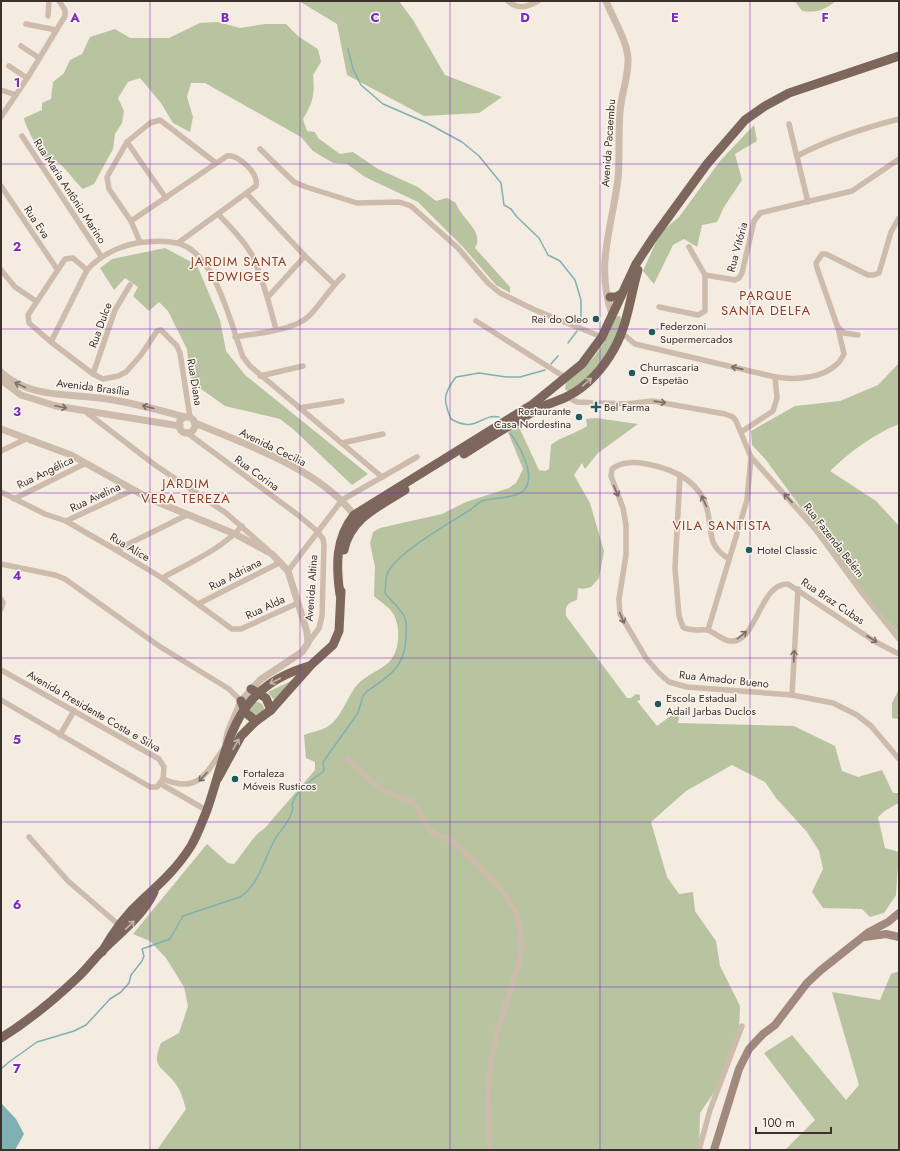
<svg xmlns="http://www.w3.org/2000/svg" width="900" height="1151" viewBox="0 0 900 1151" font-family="Jost,sans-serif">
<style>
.green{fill:#b8c4a0}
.water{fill:#7fb0b2}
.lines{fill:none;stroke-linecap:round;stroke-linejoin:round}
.stream{stroke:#7fb0b2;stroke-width:1.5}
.minor{stroke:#cdbbac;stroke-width:5.5}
.tertiary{stroke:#cdbbac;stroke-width:7}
.secondary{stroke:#a18a7d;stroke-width:8}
.primary{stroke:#7d675c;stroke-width:9}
.oneway{stroke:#7d6f65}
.oneway2{stroke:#c2b5ac}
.grid{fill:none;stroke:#7b2cbf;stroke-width:1;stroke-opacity:0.55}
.poi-dot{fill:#1f5a5e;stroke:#fbf5ee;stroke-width:1.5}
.labels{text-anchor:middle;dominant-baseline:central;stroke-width:3;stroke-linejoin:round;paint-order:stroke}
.street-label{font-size:11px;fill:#3b302b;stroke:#fbf5ee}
.poi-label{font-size:11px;fill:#3b302b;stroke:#fbf5ee;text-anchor:start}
.quarter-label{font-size:13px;letter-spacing:1px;fill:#8c3b22;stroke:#fbf5ee}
.grid-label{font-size:13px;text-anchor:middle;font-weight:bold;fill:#7b2cbf;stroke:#fbf5ee;stroke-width:3;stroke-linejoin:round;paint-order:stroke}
</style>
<rect width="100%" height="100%" fill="#f4ebe1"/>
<g class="green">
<path d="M299,1H399L413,20L445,75L502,97L479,113L424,116L347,75L337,24Z"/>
<path d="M795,1H836C824,10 817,13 802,11Z"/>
<path d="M218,22L240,28L265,24H286L299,37L318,49L321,62L313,75C315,94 313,103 303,119L307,131L315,132L318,138L340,154L353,152L378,169L418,187L436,201L447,198L456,203C460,218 485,231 475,248L510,287V293L496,285L463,247L418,202L365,177L347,164L333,163L313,151L301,137L205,83H191L187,97L193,117L190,132L173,123L161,103L140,78L128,82L118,98L124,111L122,123L115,134L113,149L94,184L83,189C74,181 69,172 60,164C56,160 51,160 46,158C40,154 25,126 24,118L42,110V103L51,99L53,82L64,73L70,60L82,54L90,37L115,29L130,38H169L200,23Z"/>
<path d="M754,125L757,141L735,154L742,180L724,207L717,222L702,225L697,247L684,239L673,245L654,284L643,271L660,233L679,217L720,161Z"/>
<path d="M165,248L197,265L220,320L226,351L245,375L368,474L352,485L293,429L280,419L225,406L201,389L190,377L187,349L168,311L159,302L149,311L133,296L138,287L125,278L114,290L100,268L112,259Z"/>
<path d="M618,316H620L622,321C614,350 594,373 571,391H567L565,389L566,382C592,363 604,348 615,318Z"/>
<path d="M899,363V424C872,435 851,451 830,471L876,501L899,526V634L862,591L766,460L752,445L751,431L795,406L840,401L878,385Z"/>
<path d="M596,418L638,424L598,453L585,469L582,463L574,475L590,503L604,551L599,578L591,587L583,589L578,588L577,600C567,603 565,606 566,616L627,698H631L636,694L640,695V700L637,701L657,726L672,715L676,707L680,711L678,723L794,726L835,746L842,771L858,777L882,770L893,793H899V803L886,810L878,817L885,848L899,852L896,895L884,913L870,917L862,909L823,908L812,892L823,869L819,851L807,832L776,798L765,782L732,765L686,791L651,822L667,877L679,894L693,892L695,911L716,941L720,966L740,1006L739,1030L717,1088L700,1113L699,1150H157L186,1109C183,1099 181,1091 175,1083C161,1065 151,1068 161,1043L179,1033L188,1006L184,987L166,958L150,941L133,934L207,844L228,863L234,864C243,854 254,834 264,829L315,770V762L306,758L304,735C311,732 320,731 327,727C341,719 347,697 357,685C366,675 377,672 387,664C400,653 401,629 394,615C391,608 380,602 374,596L375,567L370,543L373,532L380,528L442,514L466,502L509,488L516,483L523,469L508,432L518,425L539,470L545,471L549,469L551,445C562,436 575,434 587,426L586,419Z"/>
<path d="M293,680L275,701L268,692Z"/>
<path d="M899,689V719L892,718V703Z"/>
<circle cx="257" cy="709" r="7"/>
<path d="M899,971V1150H785L815,1120L764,1053L792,1035L846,1100L859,1085L832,992L880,1000L891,974Z"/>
</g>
<path class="water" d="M1,1103L16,1119L24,1134L15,1150H1Z"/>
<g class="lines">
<g class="stream">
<path d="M348,49L353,69L361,85L383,104L427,123L462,142L479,156L501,183L504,205L511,209L517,217L539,238L548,255L560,261L575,280L581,300V323"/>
<path d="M568,343L577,331"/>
<path d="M551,364L558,356"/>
<path d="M499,417C481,413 477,434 451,419C443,400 443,394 456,377L479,373L506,377H520L545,370"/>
<path d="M1,1069L9,1062L37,1042L74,1031L86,1025L110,999L121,992L129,983L131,975L142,961L144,956L142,949L170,939L183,916L240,897C259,885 264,859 274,841C280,830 291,821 293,808L292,805C294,792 313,779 324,771L323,762L358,713L363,696L366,692C389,676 405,668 406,637C406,631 407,623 405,618C401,609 391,601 385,593C386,587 385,577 388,572C398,552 450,523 470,510C474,507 478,503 482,501C493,497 518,499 525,489C536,474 519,445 510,433"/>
</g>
<g class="minor">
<path d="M508,1C518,10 527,7 538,1"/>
<path d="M48,16L49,1"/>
<path d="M26,24L56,30"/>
<path d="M21,46L39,58"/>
<path d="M9,66L27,78"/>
<path d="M1,90L16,95"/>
<path d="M1,117L28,77L65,16V10L59,1"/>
<path d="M789,124L808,202"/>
<path d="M22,136L101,256"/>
<path d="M127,142L166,198"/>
<path d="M260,149L294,182L306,187L357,203L399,202L411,206L458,248L488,283L500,293L535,310L602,337"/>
<path d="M797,156C829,139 864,128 899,119"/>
<path d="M1,186L57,269"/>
<path d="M247,194L305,256L334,284"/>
<path d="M218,214C230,227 243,239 252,255C263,278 269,304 276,329"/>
<path d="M131,221L227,156C238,154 259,173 256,186L178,243"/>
<path d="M140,242L131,221L109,189L107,177L127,142L150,123L160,120L216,163"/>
<path d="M1,270L15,287L36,301"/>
<path d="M87,270L73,258L65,259L28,315L29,323L51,342L93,374L103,379L118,376L126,372L141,355L157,331L161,330L177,346L180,353L190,417"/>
<path d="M705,275L735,280L739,278L742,273L754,221L760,213L852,191L899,159"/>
<path d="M268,297L305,256"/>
<path d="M659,307L698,315L705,311V275L689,247"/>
<path d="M476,321L566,378"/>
<path d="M839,328L844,333L858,335"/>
<path d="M622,333L635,344L775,377C794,380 822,379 837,364C840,362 842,357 844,354L838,328L817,268L816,263L822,254H826L868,275H874L879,273L891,232L899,218"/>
<path d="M235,337C256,333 294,331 309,316C321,304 330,288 343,276"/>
<path d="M51,342L87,270C101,254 125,243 146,242C156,241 167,241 177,243C215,251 231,325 243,357L250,366L382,477"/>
<path d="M93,374L115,310L130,285"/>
<path d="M260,376L303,366"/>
<path d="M567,397L577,402L626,404L652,401L725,414L733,417L736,421L751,457L747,500L708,630"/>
<path d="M299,408L342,401"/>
<path d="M86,412L155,465L226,513L268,550"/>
<path d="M186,432L298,515L317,531L323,539L324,545L322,616L319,628L308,643"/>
<path d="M741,432L773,411L777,398L775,377"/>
<path d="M342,443L383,434"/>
<path d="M1,451L26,439"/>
<path d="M751,457L816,530L863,594L899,639"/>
<path d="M680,475L675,568L679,616L683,627C690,632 699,629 707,630C715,632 721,640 730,641C757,644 759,583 788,584L874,641L899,654"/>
<path d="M1,492L45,514L66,521L116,550L162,578L232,629H241L298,603"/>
<path d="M14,499L86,463"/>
<path d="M66,521L133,490"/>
<path d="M116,550L187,515"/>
<path d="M729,559C706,545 713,531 707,509C700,481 673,469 647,464C635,462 622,461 612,469L611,476L623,508L626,525V555L619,599L620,614L646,658L659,673L669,682L687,687L792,695L833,703L857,715L871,726L899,759"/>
<path d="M1,564L55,575L65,579L159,646L229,689L241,701"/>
<path d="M288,571L342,500L417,457"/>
<path d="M162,578C189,563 222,549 242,526"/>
<path d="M1,599L3,603L1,609"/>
<path d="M198,604L281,562"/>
<path d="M1,670L159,759L164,767L163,779L157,787H150L1,700"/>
<path d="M792,695L798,589"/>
<path d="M60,735L74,711"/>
<path d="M347,759L382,790L410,801L416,806L428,828L433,833L452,841L468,855L500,888L516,912L522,944L517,970L498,1029L491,1060L488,1093L490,1150"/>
<path d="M163,779C199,794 205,774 224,748"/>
<path d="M161,784L206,810"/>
<path d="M29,837L68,881L119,925"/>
<path d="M699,1150L710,1110L742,1026"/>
</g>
<g class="tertiary">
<path d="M606,1C613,19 626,38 628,58C629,76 621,94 620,112C618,134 620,157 618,179C612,227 595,266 612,314"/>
<path d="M1,372C29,399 71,393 107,399C134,403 159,410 185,417"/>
<path d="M1,380L21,395L56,406L180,426"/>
<circle cx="187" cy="425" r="8"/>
<path d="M195,423C247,445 319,469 354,515"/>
<path d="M1,429L71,455L150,499L235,534L272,554L288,571L307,632L308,643L302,652L260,680L241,701L228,732L226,742"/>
</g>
<g class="secondary">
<path d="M865,937L886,934L899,937"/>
<path d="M714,1150L739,1069L749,1049L763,1034L775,1025L807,983L821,970L869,932L888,922L899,913"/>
</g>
<g class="primary">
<path d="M610,297H616L621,294"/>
<path d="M464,454C489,438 514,422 540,408C549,403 559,401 568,396C587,387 604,367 614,349C628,324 630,297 638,270"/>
<path d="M344,550C350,518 380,506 405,490"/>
<path d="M340,595C336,566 335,539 354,515L533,404L582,364L602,337L636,264L653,238L707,164L745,120L765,106L789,93L899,56"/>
<path d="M251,689L266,698L271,710"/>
<path d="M241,701L246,713L256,721"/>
<path d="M218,778L241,736L256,721L271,710L311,665L333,645L339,631L341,591"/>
<path d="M102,952C113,932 126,914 143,899C161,883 178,867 191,846C198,834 202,822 207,810C230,744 230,689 309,666"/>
<path d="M1,1038C28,1021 54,1000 77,978C86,970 93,960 102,951C121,932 142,917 154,892"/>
</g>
</g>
<defs><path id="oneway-shaft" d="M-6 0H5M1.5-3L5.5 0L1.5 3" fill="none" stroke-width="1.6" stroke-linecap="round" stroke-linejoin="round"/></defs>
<g class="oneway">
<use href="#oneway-shaft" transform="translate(737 368) rotate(-167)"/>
<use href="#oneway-shaft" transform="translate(20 385) rotate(-155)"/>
<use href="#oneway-shaft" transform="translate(660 402) rotate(8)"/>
<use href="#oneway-shaft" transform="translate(61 407) rotate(12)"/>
<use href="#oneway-shaft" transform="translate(148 407) rotate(-165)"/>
<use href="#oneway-shaft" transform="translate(616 491) rotate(67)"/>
<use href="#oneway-shaft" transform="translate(788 498) rotate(-133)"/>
<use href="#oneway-shaft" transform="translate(704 501) rotate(-114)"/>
<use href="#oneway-shaft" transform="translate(622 618) rotate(67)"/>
<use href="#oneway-shaft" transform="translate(742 635) rotate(-40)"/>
<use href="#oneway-shaft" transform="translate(872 639) rotate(33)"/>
<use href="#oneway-shaft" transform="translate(794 656) rotate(-87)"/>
<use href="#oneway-shaft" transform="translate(203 777) rotate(132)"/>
</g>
<g class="oneway2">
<use href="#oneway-shaft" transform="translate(587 382) rotate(-42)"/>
<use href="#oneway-shaft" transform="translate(275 681) rotate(152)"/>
<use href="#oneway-shaft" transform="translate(236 744) rotate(-60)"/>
<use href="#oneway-shaft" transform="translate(130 925) rotate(-44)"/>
</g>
<path class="grid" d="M150,1V1150M300,1V1150M450,1V1150M600,1V1150M750,1V1150M1,164H899M1,329H899M1,493H899M1,658H899M1,822H899M1,987H899"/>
<g class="poi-dot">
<circle cx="596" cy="319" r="4"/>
<circle cx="652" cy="332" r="4"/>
<circle cx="632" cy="373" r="4"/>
<path d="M594 401h4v4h4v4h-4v4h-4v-4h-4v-4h4z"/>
<circle cx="579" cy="417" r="4"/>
<circle cx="749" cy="550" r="4"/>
<circle cx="658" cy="704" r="4"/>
<circle cx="235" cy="779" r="4"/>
</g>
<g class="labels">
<g class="street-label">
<text transform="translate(608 143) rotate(-86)">Avenida Pacaembu</text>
<text transform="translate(70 191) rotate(57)">Rua Maria Antônio Marino</text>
<text transform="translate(37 222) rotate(56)">Rua Eva</text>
<text transform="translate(737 247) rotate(-75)">Rua Vitória</text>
<text transform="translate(100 325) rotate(-70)">Rua Dulce</text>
<text transform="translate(195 382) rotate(81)">Rua Diana</text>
<text transform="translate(93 387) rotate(7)">Avenida Brasília</text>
<text transform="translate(273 447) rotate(26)">Avenida Cecilia</text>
<text transform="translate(45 472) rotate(-26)">Rua Angélica</text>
<text transform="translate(257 473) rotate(36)">Rua Corina</text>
<text transform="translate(95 497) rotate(-25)">Rua Avelina</text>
<text transform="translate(834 540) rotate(52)">Rua Fazenda Belém</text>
<text transform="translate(130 547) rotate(31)">Rua Alice</text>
<text transform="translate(235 574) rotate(-27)">Rua Adriana</text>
<text transform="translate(311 588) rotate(-86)">Avenida Altina</text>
<text transform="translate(833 601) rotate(34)">Rua Braz Cubas</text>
<text transform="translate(265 607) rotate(-25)">Rua Alda</text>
<text transform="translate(724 679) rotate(6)">Rua Amador Bueno</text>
<text transform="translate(94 711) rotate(30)">Avenida Presidente Costa e Silva</text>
</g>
<g class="poi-label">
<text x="588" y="319" text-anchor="end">Rei do Oleo</text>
<text x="660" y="326">Federzoni<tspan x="660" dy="13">Supermercados</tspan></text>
<text x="640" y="367">Churrascaria<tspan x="640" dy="13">O Espetão</tspan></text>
<text x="604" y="407">Bel Farma</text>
<text x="571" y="411" text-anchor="end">Restaurante<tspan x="571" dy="13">Casa Nordestina</tspan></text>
<text x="757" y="550">Hotel Classic</text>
<text x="666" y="698">Escola Estadual<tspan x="666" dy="13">Adail Jarbas Duclos</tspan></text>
<text x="243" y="773">Fortaleza<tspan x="243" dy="13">Móveis Rusticos</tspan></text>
</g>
<g class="quarter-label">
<text x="239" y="261">JARDIM SANTA<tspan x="239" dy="15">EDWIGES</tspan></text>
<text x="766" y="295">PARQUE<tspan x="766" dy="15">SANTA DELFA</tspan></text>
<text x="186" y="483">JARDIM<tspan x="186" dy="15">VERA TEREZA</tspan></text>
<text x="722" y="525">VILA SANTISTA</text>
</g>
</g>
<g class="grid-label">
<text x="75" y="22">A</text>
<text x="225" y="22">B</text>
<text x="375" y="22">C</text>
<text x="525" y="22">D</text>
<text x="675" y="22">E</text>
<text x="825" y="22">F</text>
<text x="17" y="87">1</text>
<text x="17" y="251">2</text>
<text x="17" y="416">3</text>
<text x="17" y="580">4</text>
<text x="17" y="744">5</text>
<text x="17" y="909">6</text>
<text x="17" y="1073">7</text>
</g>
<rect width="900" height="1151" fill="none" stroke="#3b302b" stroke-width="4"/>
<path d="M756 1127v6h75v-6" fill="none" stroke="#3b302b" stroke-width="2"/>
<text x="762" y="1127" font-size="12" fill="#3b302b" stroke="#fbf5ee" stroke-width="3" paint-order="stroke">100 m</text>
</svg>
